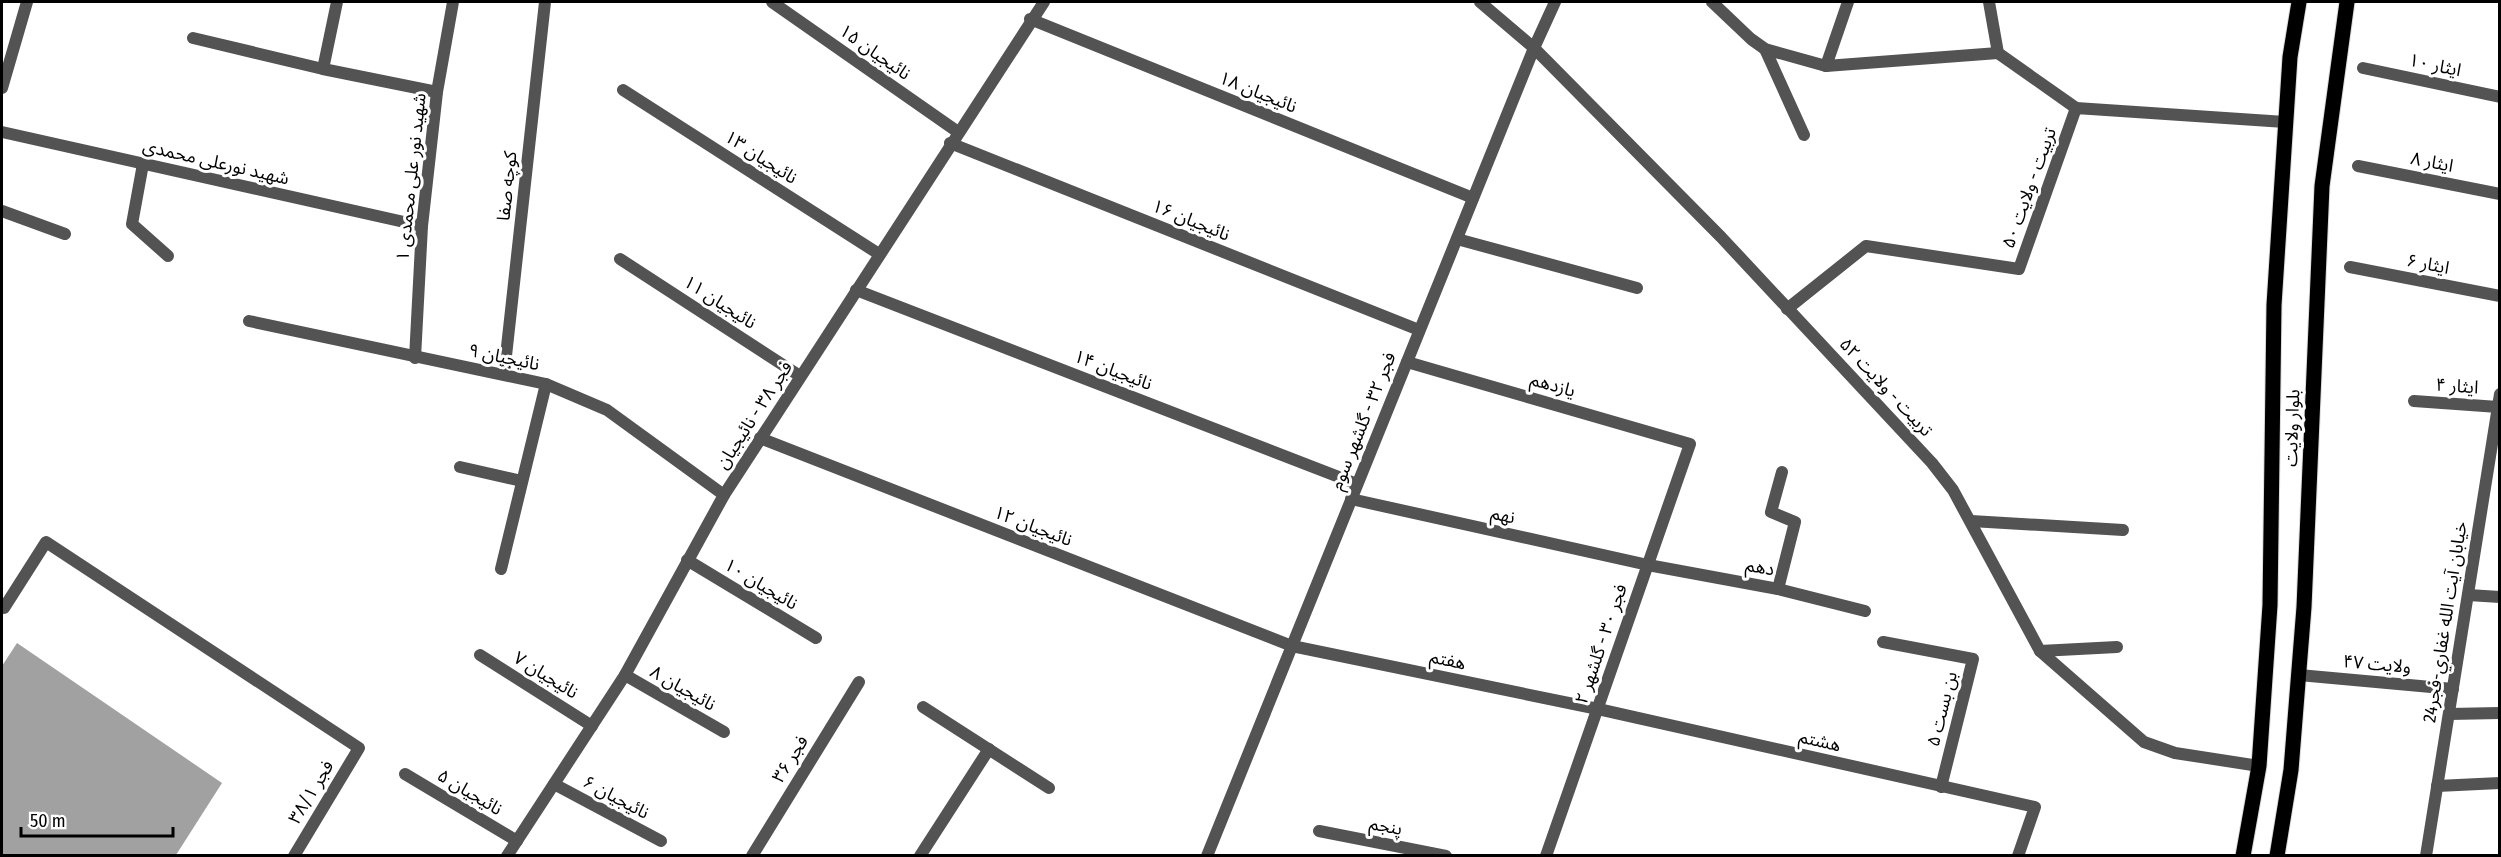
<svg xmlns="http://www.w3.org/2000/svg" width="2501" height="857" viewBox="0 0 2501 857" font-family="'Fira Sans Condensed','Noto Sans Arabic',sans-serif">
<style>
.water{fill:#a1a1a1}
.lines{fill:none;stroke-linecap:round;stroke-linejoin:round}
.primary-casing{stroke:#dbdbdb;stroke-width:17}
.minor{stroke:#535353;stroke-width:12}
.primary{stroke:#000;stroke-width:15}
.labels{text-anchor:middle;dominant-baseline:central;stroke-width:6;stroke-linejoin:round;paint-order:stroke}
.street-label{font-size:18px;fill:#000;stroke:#fff}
</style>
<rect width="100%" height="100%" fill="#fff"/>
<path class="water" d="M17,643L222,783L176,855H2V666Z"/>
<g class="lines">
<defs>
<g id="primary">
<path d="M2243,856L2259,766L2270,605L2274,305L2290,57L2299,2"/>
<path d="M2277,856L2291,770L2304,607L2322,186L2347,2"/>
</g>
</defs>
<use href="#primary" class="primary-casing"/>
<g class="minor">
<path d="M772,2L958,132"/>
<path d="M1480,2L1534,48L1721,237L1932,463L1953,490L2040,651L2144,742L2175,753L2259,766"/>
<path d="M1712,2L1751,39L1765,49L1826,66L1998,53"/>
<path d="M1989,2L1998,53L2076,108"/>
<path d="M1030,19L1473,198"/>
<path d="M193,38L323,69L437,92"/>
<path d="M1765,49L1804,135"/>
<path d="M1826,66L1848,2"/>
<path d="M2363,68L2500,97"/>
<path d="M323,69L337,2"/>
<path d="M2,88L27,2"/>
<path d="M623,90L879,254"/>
<path d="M2,132L422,226"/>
<path d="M950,143L1419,330"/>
<path d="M143,164L132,224L168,256"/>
<path d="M2358,166L2500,194"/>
<path d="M2,211L65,234"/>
<path d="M1457,239L1637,288"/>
<path d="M620,259L800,376"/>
<path d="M2350,267L2500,296"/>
<path d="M856,290L1357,484"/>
<path d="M1787,309L1866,246L2019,269L2076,108L2285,122"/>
<path d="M249,321L546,384L607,410L724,495"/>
<path d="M415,358L422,226L437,92L453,2"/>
<path d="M1407,362L1690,444L1546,856"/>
<path d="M504,374L545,2"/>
<path d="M2414,401L2498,407"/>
<path d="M760,438L1292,646L1598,709L2035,807L2018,856"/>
<path d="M460,467L522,481"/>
<path d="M1351,499L1648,565L1778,589L1865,611"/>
<path d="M1971,521L2123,530"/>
<path d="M687,560L816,638"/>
<path d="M501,569L546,384"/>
<path d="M1778,589L1795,522L1771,512L1782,472"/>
<path d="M2468,595L2500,597"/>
<path d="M4,608L46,542L359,748L294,856"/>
<path d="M1883,642L1973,659L1941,787"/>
<path d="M2040,651L2117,647"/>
<path d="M480,655L592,726"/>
<path d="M625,675L724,732"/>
<path d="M2299,675L2453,689"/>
<path d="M923,707L1049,788"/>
<path d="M2449,714L2500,713"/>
<path d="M405,774L517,841"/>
<path d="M554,784L661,841"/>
<path d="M2437,786L2500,783"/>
<path d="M1319,831L1446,856"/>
<path d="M507,856L625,675L724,495L1044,2"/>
<path d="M752,856L859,682"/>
<path d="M920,856L989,749"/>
<path d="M1207,856L1534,48L1555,2"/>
<path d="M2426,856L2500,394"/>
</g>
<use href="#primary" class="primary"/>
</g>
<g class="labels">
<g class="street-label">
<text transform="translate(875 52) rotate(35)">نائیجیان ۱۵</text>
<text transform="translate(2435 65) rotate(12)">ایثار ۱۰</text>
<text transform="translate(1258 92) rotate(22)">نائیجیان ۱۸</text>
<text transform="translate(761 157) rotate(33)">نائیجیان ۱۳</text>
<text transform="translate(216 162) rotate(13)">شهید نورعلی محمدی</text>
<text transform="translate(2432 162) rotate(11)">ایثار ۸</text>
<text transform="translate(411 177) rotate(-84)">شهید نور علی محمدی ۱</text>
<text transform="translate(507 186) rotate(-84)">کوچه صفا</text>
<text transform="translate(2029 188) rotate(-70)">تربیت - ولایت ۵۰</text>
<text transform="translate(1191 220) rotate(22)">نائیجیان ۱۶</text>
<text transform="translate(2428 264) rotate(11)">ایثار ۶</text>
<text transform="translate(720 302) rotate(33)">نائیجیان ۱۱</text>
<text transform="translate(504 357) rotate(12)">نائیجیان ۹</text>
<text transform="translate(1113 370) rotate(21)">نائیجیان ۱۴</text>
<text transform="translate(1553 385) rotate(16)">یازدهم</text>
<text transform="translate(2457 386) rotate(4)">ایثار ۴</text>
<text transform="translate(1886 387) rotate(47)">تربیت - ولایت ۵۲</text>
<text transform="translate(754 415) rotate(-57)">فجر ۳۸ - نائیجیان</text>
<text transform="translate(1363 421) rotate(-68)">فجر ۳۲ - گلشهر سوم</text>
<text transform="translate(2292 428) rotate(-88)">بلوار ولایت</text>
<text transform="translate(1503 515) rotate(13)">نهم</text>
<text transform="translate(1033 526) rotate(21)">نائیجیان ۱۲</text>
<text transform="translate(1760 567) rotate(10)">دهم</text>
<text transform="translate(761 584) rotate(31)">نائیجیان ۱۰</text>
<text transform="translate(2445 622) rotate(-81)">خيابان آيت الله غفاري-فجر24</text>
<text transform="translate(1601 644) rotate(-71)">فجر ۳۰ - گلشهر ۲</text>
<text transform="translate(1448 660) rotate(12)">هفتم</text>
<text transform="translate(2377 664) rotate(5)">ولایت ۴۷</text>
<text transform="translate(546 675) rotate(32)">نائیجیان ۷</text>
<text transform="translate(683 688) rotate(30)">نائیجیان ۸</text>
<text transform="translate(1942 709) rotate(-76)">بن بست ۵</text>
<text transform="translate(1820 741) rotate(13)">هشتم</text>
<text transform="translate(790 759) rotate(-58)">فجر ۳۶</text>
<text transform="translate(311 792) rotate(-59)">فجر ۳۸/۱</text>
<text transform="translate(470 792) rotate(31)">نائیجیان ۵</text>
<text transform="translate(616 797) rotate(28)">نائیجیان ۶</text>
<text transform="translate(1386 826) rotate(11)">پنجم</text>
</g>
</g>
<rect width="2501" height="857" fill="none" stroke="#000000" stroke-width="6"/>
<path d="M21 827v9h152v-9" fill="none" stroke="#000000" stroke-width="3"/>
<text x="30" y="827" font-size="18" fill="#000000" stroke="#ffffff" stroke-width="4.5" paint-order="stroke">50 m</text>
</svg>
